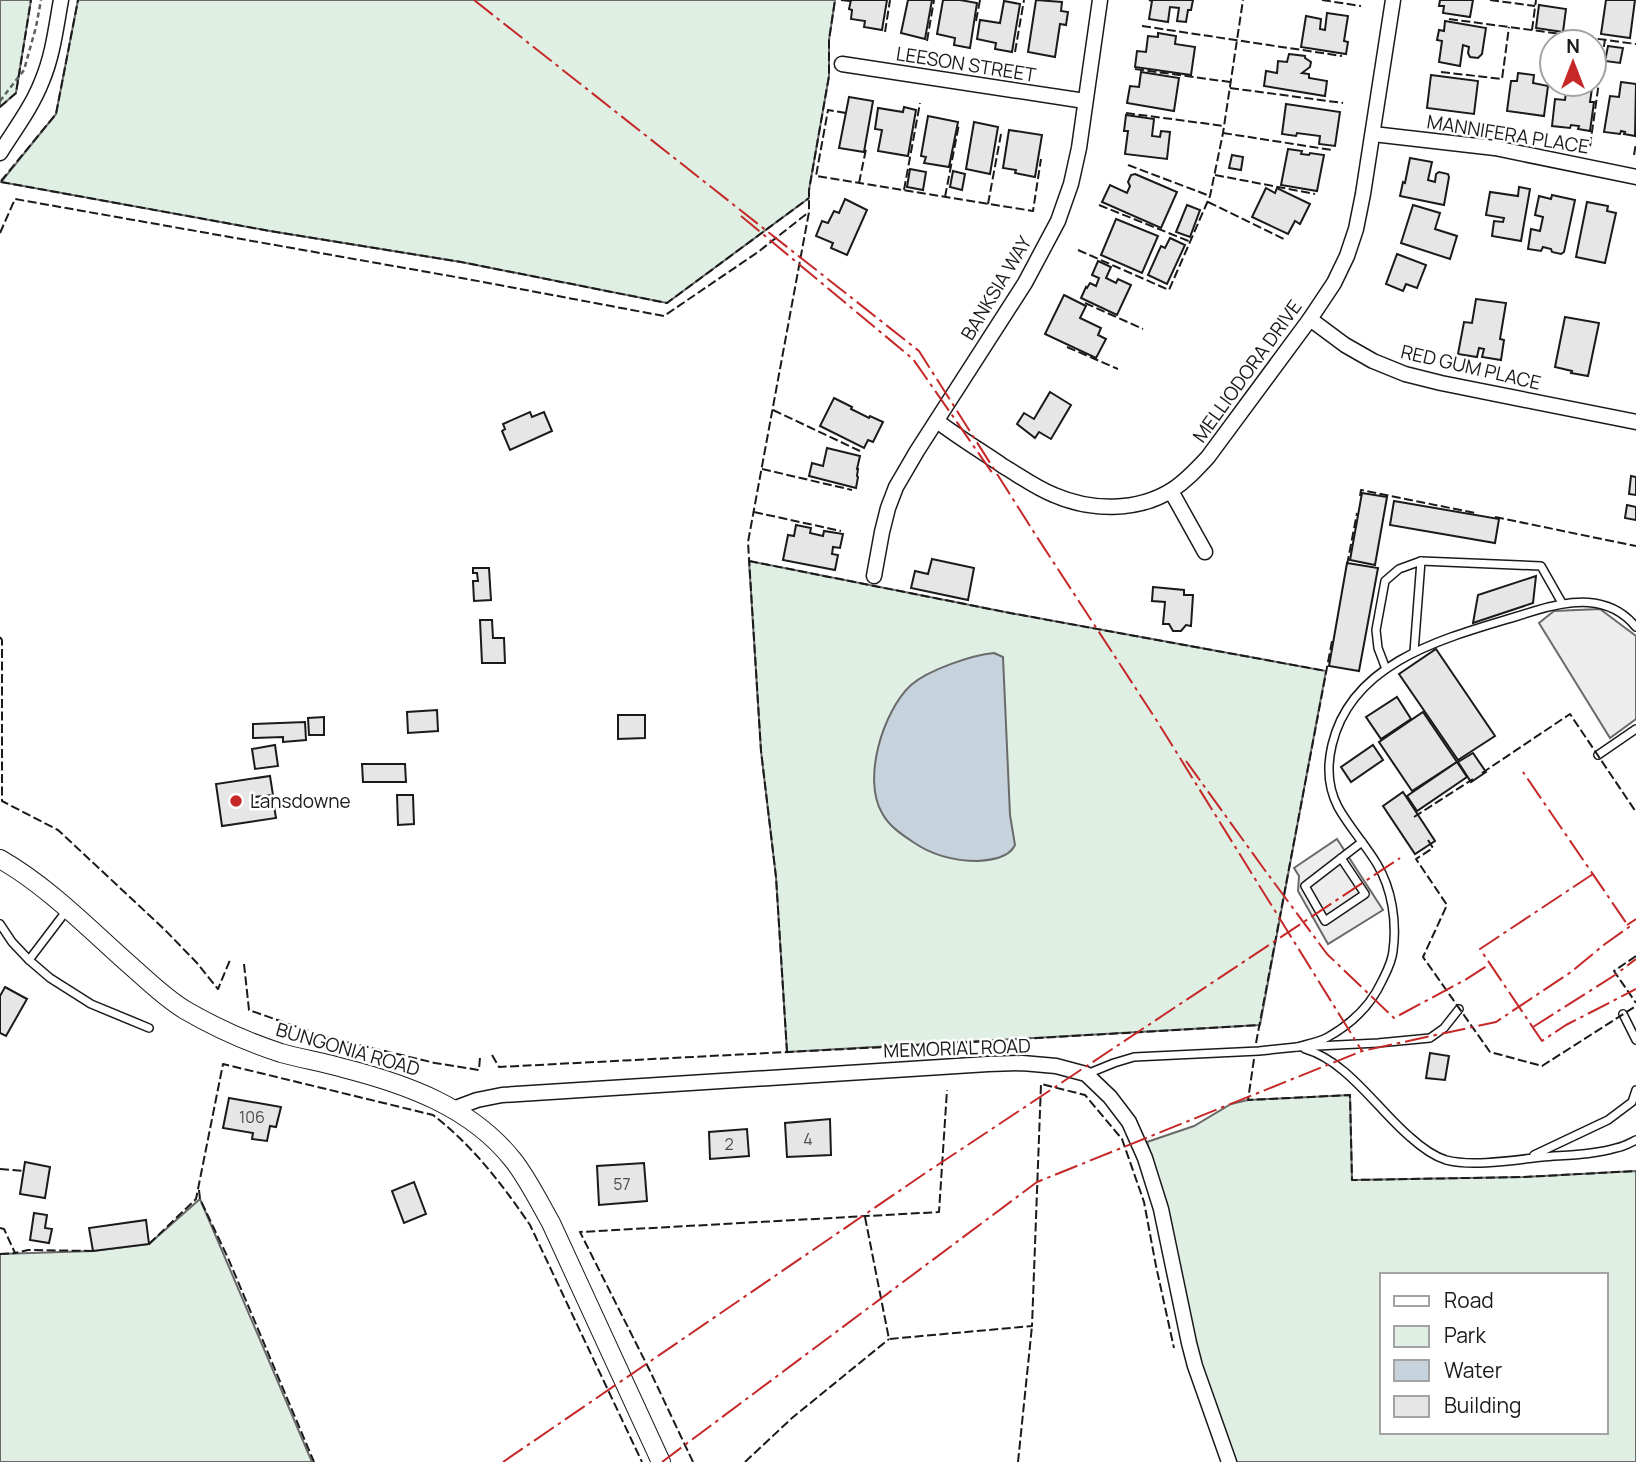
<svg xmlns="http://www.w3.org/2000/svg" width="1636" height="1462" viewBox="0 0 1636 1462" font-family="Manrope,sans-serif">
<style>
.green{fill:#e0efe3;stroke:#6a6a6a;stroke-width:2;fill-rule:evenodd}
.parking{fill:#ededed;stroke:#6a6a6a;stroke-width:2}
.water{fill:#c6d2dc;stroke:#6a6a6a;stroke-width:2}
.building{fill:#e6e6e6;stroke:#1a1a1a;stroke-width:2}
.lines{fill:none;stroke-linecap:round;stroke-linejoin:round}
.service-casing{stroke:#1a1a1a;stroke-width:10}
.minor-casing{stroke:#1a1a1a;stroke-width:17}
.tertiary-casing{stroke:#1a1a1a;stroke-width:20}
.path{stroke:#5f5f5f;stroke-width:2.5;stroke-dasharray:5 3.5;stroke-linecap:butt}
.service{stroke:#fff;stroke-width:7}
.minor{stroke:#fff;stroke-width:14}
.tertiary{stroke:#fff;stroke-width:18}
.fence{stroke:#1a1a1a;stroke-width:2;stroke-dasharray:9 3.5;stroke-linecap:butt}
.power{stroke:#c62828;stroke-width:2;stroke-dasharray:24 5 3.5 5;stroke-linecap:butt}
.poi-dot{fill:#c62828;stroke:#fff;stroke-width:2.5}
.labels{text-anchor:middle;dominant-baseline:central;stroke-width:5;stroke-linejoin:round;paint-order:stroke}
.number-label{font-size:16px;fill:#4d4d4d}
.street-label{font-size:19px;fill:#1a1a1a;stroke:#fff}
.poi-label{font-size:19px;fill:#1a1a1a;stroke:#fff;text-anchor:start}
</style>
<rect width="100%" height="100%" fill="#fff"/>
<g class="green">
<path d="M0,0H31L16,93L0,107Z"/>
<path d="M78,0H835L829,40V76L809,190V198L667,303L461,262L270,231L1,182L56,114Z"/>
<path d="M749,561L1010,613L1326,671L1260,1025L787,1052L776,877L761,751Z"/>
<path d="M1350,1095L1352,1180L1524,1177L1636,1171V1462H1236C1220,1420 1204,1378 1193,1335C1176,1271 1167,1206 1147,1142L1194,1126L1231,1104L1248,1100ZM1382,1275H1606V1432H1382Z"/>
<path d="M200,1199L312,1462H0V1254L93,1251L149,1244Z"/>
</g>
<g class="parking">
<path d="M1600,609L1636,636V719L1610,738L1539,623L1554,611Z"/>
<path d="M1337,839L1383,910L1328,944L1298,891L1299,876L1294,868Z"/>
</g>
<path class="water" d="M994,653L1003,657L1010,815L1015,845C1009,858 991,860 978,861C954,861 933,856 913,842C901,834 889,826 882,813C862,779 883,711 911,685C928,670 972,655 994,653Z"/>
<g class="building">
<path d="M851,0H887L882,30L864,27L865,21L851,19L852,10L849,9Z"/>
<path d="M908,0H932L925,39L901,33Z"/>
<path d="M943,0H960L977,3L970,48L954,45L955,38L937,34Z"/>
<path d="M1036,0L1062,2L1061,11L1068,12L1066,25L1060,24L1055,57L1028,52Z"/>
<path d="M1149,0H1193L1191,10H1188L1186,22L1177,21L1179,8L1170,7L1168,22L1149,19L1152,1Z"/>
<path d="M1440,0H1473L1470,17L1443,13L1444,6H1439Z"/>
<path d="M1606,0H1635L1630,38L1601,34Z"/>
<path d="M1004,1L1020,4L1012,52L995,49L996,43L977,39L980,20L1000,23Z"/>
<path d="M1539,5L1566,9L1563,32L1536,28Z"/>
<path d="M1327,13L1348,16L1344,41L1348,42L1346,54L1301,47L1306,16L1321,19L1320,29L1325,30Z"/>
<path d="M1445,21L1486,28L1482,54L1478,58L1470,57L1468,53L1469,47L1463,45L1460,66L1439,62L1442,41L1437,40L1439,30L1444,31Z"/>
<path d="M1158,33L1176,36L1175,44L1195,47L1191,75L1135,67L1137,51L1146,52L1148,36L1158,37Z"/>
<path d="M1608,46L1623,48L1620,63L1605,61Z"/>
<path d="M1289,54L1305,56V58L1311,62L1310,67L1302,73L1309,74V78L1327,81L1325,96L1264,86L1266,71L1277,73L1278,61L1287,62Z"/>
<path d="M1141,72L1179,78L1174,111L1127,103L1130,86L1139,87Z"/>
<path d="M1518,73L1534,75L1533,83L1548,86L1544,116L1507,111L1511,81H1517Z"/>
<path d="M1431,75L1478,81L1474,114L1427,108Z"/>
<path d="M1621,82L1636,84L1635,136L1624,134L1625,132L1621,131L1620,134L1604,132L1610,96L1619,97Z"/>
<path d="M1567,85L1592,88L1590,102H1594L1590,131L1578,129L1579,126L1571,125L1570,128L1552,126L1555,99L1565,100Z"/>
<path d="M849,97L873,101L864,152L839,148Z"/>
<path d="M1286,104L1340,112L1335,146L1319,144L1320,136L1297,133L1296,136L1282,134Z"/>
<path d="M904,107L916,110L908,156L878,151L882,130L875,129L878,108L903,112Z"/>
<path d="M1126,115L1154,119L1152,136L1160,137L1161,131L1170,132L1167,159L1125,154L1128,131H1124Z"/>
<path d="M928,116L958,122L949,167L924,163L926,157L921,156Z"/>
<path d="M974,122L998,127L990,174L966,169Z"/>
<path d="M1009,130L1042,135L1035,177L1015,173L1016,170L1003,168Z"/>
<path d="M1288,149L1302,151L1301,154L1309,155L1310,153L1324,155L1317,191L1281,185Z"/>
<path d="M1232,155L1243,157L1241,170L1229,168Z"/>
<path d="M1410,158L1432,162L1428,180L1435,182L1436,174L1439,172L1448,174L1449,177L1444,205L1400,196L1403,182L1405,183Z"/>
<path d="M910,169L926,172L923,190L907,187Z"/>
<path d="M953,171L965,174L962,190L950,187Z"/>
<path d="M1135,174L1177,192L1161,228L1102,202L1110,185L1127,193L1130,186L1128,182L1131,175Z"/>
<path d="M1519,187L1530,189L1521,241L1492,236L1494,221L1503,222L1504,218L1486,215L1490,192L1518,196Z"/>
<path d="M1266,188L1275,193L1277,188L1310,204L1300,224L1295,221L1288,234L1252,217Z"/>
<path d="M1552,195L1575,200L1564,252L1561,254L1552,252L1551,249L1543,247L1541,251L1528,249L1531,229L1540,231L1543,217L1535,215L1539,196L1551,199Z"/>
<path d="M845,199L867,210L847,255L831,248L833,243L816,236L822,221L828,223L834,211L839,213Z"/>
<path d="M1587,202L1608,206L1607,211L1616,213L1605,263L1576,257Z"/>
<path d="M1187,205L1200,210L1190,237L1176,232Z"/>
<path d="M1413,205L1440,213L1435,229L1457,236L1450,259L1401,243Z"/>
<path d="M1116,219L1158,236L1142,273L1101,255Z"/>
<path d="M1170,238L1185,245L1167,284L1148,275L1161,246L1165,248Z"/>
<path d="M1397,254L1426,265L1417,288L1406,284L1403,291L1386,284Z"/>
<path d="M1098,261L1111,267L1106,278L1116,283L1118,279L1131,285L1117,315L1081,298L1086,287L1087,288L1090,283L1096,286L1099,278L1092,275Z"/>
<path d="M1064,295L1086,306L1080,318L1101,328L1098,335L1106,339L1096,358L1045,334Z"/>
<path d="M1476,299L1506,303L1500,339L1504,340L1501,360L1482,357L1484,349L1479,348L1477,357L1458,354L1464,322L1472,323Z"/>
<path d="M1565,317L1599,323L1588,376L1571,373L1572,371L1555,367Z"/>
<path d="M1050,392L1071,405L1051,439L1039,432L1035,438L1017,424L1024,413L1034,419Z"/>
<path d="M834,398L852,407L851,409L869,418L870,416L883,422L873,442L868,440L864,448L820,426Z"/>
<path d="M530,412L532,417L544,412L552,431L510,450L502,431L505,429L503,424Z"/>
<path d="M827,448L860,456L857,469H858L857,476L858,477L856,488L809,476L812,463L823,466Z"/>
<path d="M1631,476L1636,477V495L1629,494Z"/>
<path d="M1362,493L1387,497L1375,565L1350,560Z"/>
<path d="M1394,501L1499,519L1495,543L1390,525Z"/>
<path d="M1627,505L1636,507V520L1625,518Z"/>
<path d="M796,525L811,528L810,533L823,536L824,531L843,534L840,548L833,547L832,554L838,555L835,570L783,560L788,535L794,536Z"/>
<path d="M932,559L974,568L968,600L911,588L915,571L928,574Z"/>
<path d="M1347,563L1378,568L1359,671L1329,666Z"/>
<path d="M473,568H489L491,600L474,601L473,581H478L477,573H473Z"/>
<path d="M1536,576L1533,603L1473,623L1478,595Z"/>
<path d="M1153,587L1184,590V595H1193L1191,626L1186,625L1181,631H1173L1169,624H1163L1165,602L1152,601Z"/>
<path d="M480,620H492L493,638H504L505,663H482Z"/>
<path d="M1436,649L1495,736L1458,760L1399,674Z"/>
<path d="M1397,697L1411,719L1381,739L1366,717Z"/>
<path d="M437,710L438,731L408,733L407,712Z"/>
<path d="M1423,712L1457,762L1412,791L1379,742Z"/>
<path d="M618,715H645V738L618,739Z"/>
<path d="M324,717V735H309L308,718Z"/>
<path d="M305,722L306,740L283,742V737L253,738V724Z"/>
<path d="M275,745L278,766L255,769L252,749Z"/>
<path d="M1373,745L1383,760L1351,782L1341,767Z"/>
<path d="M1473,753L1486,772L1471,782L1458,762Z"/>
<path d="M1457,762L1467,777L1417,811L1407,796Z"/>
<path d="M362,764H405L406,782H363Z"/>
<path d="M270,776L273,795L253,797V803L273,800L276,818L222,826L216,784Z"/>
<path d="M1403,792L1435,841L1415,854L1383,806Z"/>
<path d="M397,795H413L414,824L398,825Z"/>
<path d="M5,987L27,999L6,1036L0,1033V996Z"/>
<path d="M1430,1053L1449,1056L1445,1080L1426,1078Z"/>
<path d="M229,1098L281,1107L276,1127L270,1126L267,1141L252,1139L253,1133L223,1128Z"/>
<path d="M830,1119L831,1155L787,1157L785,1123Z"/>
<path d="M747,1129L749,1156L710,1159L709,1132Z"/>
<path d="M25,1162L50,1167L45,1198L20,1194Z"/>
<path d="M644,1163L647,1201L599,1205L597,1166Z"/>
<path d="M414,1182L426,1214L404,1223L392,1191Z"/>
<path d="M34,1213L47,1215L45,1228L52,1229L49,1243L30,1240Z"/>
<path d="M146,1220L149,1244L93,1251L89,1228Z"/>
</g>
<g class="lines">
<defs>
<g id="service">
<path d="M1421,561L1541,566L1562,603"/>
<path d="M1386,669L1378,648L1376,630L1385,581L1399,569L1421,561L1414,652"/>
<path d="M1598,755L1636,729"/>
<path d="M1341,858L1365,894L1325,921L1305,886L1362,842"/>
<path d="M67,910L29,960L50,978L91,1004L149,1028"/>
<path d="M0,924L12,942L29,960"/>
<path d="M1623,1014L1636,1040"/>
<path d="M1297,1047C1307,1044 1319,1042 1328,1037C1351,1024 1371,1005 1382,981C1387,971 1392,962 1393,951C1397,922 1392,889 1377,864C1365,844 1349,827 1338,807C1328,788 1327,766 1332,745C1353,655 1459,635 1534,611C1570,600 1609,594 1636,627"/>
<path d="M1305,1049C1347,1061 1378,1110 1410,1137C1420,1146 1433,1156 1446,1160C1472,1167 1515,1160 1542,1157C1566,1155 1593,1155 1616,1148C1623,1147 1630,1143 1636,1140"/>
<path d="M1087,1074L1114,1063L1134,1057L1259,1051L1297,1047L1378,1043L1430,1038L1444,1028L1459,1009"/>
<path d="M1534,1155L1608,1120L1632,1102L1636,1090"/>
</g>
<g id="minor">
<path d="M842,64L1085,101"/>
<path d="M1373,134L1495,148L1636,177"/>
<path d="M0,153C15,129 32,107 42,81C53,55 56,27 61,0"/>
<path d="M1310,319L1345,345L1373,361L1405,374L1441,383L1636,422"/>
<path d="M937,421C958,437 981,451 1003,466C1020,476 1036,488 1054,495C1091,511 1137,512 1172,490C1186,481 1197,469 1208,457L1310,319L1334,283L1347,256L1356,229L1363,194L1393,0"/>
<path d="M1171,491L1205,552"/>
<path d="M874,576L882,532L888,508L896,487L917,451L1025,283L1058,221L1071,184L1079,148L1100,0"/>
<path d="M453,1109L477,1100L502,1095L988,1064L1022,1063L1056,1066L1086,1074L1110,1097L1129,1122L1145,1158L1161,1209L1189,1343L1195,1366L1229,1462"/>
</g>
<path id="tertiary" d="M0,859C49,887 89,929 131,966C148,981 165,998 185,1010C216,1028 247,1042 281,1053C302,1059 323,1062 343,1068C406,1084 471,1107 513,1160C528,1179 539,1202 551,1223L661,1462"/>
</defs>
<use href="#service" class="service-casing"/>
<use href="#minor" class="minor-casing"/>
<use href="#tertiary" class="tertiary-casing"/>
<path class="path" d="M0,101L24,70L36,27L41,0"/>
<use href="#service" class="service"/>
<use href="#minor" class="minor"/>
<use href="#tertiary" class="tertiary"/>
<g class="fence">
<path d="M841,0L851,1"/>
<path d="M1322,0L1361,6"/>
<path d="M1490,0L1535,6"/>
<path d="M1449,19L1636,44"/>
<path d="M976,21L980,0"/>
<path d="M1142,26L1342,56"/>
<path d="M1532,30L1536,0"/>
<path d="M885,32L890,0"/>
<path d="M927,41L934,0"/>
<path d="M1015,52L1024,0"/>
<path d="M1135,69L1230,82"/>
<path d="M1441,72L1502,79L1509,27"/>
<path d="M1230,88L1343,103"/>
<path d="M0,107L16,93L31,0"/>
<path d="M846,113L828,110L816,176L1033,211L1041,159"/>
<path d="M1126,113L1224,126"/>
<path d="M1223,133L1332,150"/>
<path d="M1590,146L1605,39"/>
<path d="M1634,155L1636,143"/>
<path d="M1128,165L1210,196"/>
<path d="M1215,175L1315,194"/>
<path d="M1,181L56,114L78,0"/>
<path d="M1,182L270,231L461,262L667,303L809,198"/>
<path d="M859,183L866,149"/>
<path d="M904,190L920,103"/>
<path d="M945,197L959,124"/>
<path d="M1208,202L1286,240"/>
<path d="M988,204L1001,134"/>
<path d="M1099,205L1191,242"/>
<path d="M0,233L15,199L467,279L664,316L758,252L809,212"/>
<path d="M1078,250L1169,290L1210,196L1223,133L1243,0"/>
<path d="M1085,303L1143,329"/>
<path d="M1067,347L1118,369"/>
<path d="M773,410L860,451"/>
<path d="M762,469L852,490"/>
<path d="M1360,496L1361,490L1475,513"/>
<path d="M754,512L841,531"/>
<path d="M1495,517L1636,546"/>
<path d="M749,561L1010,613L1326,671"/>
<path d="M1347,565L1357,513"/>
<path d="M0,637L2,640V801L58,830L164,929L197,963L218,989L230,960"/>
<path d="M1482,773L1570,714L1636,812"/>
<path d="M1414,817L1473,779"/>
<path d="M1428,840L1433,848L1416,859L1447,905L1423,957L1490,1052L1542,1066L1636,1006"/>
<path d="M1636,956L1614,971L1636,1003"/>
<path d="M244,964L249,1010L326,1037L435,1063L479,1070L480,1057"/>
<path d="M1256,1043L1332,641"/>
<path d="M787,1052L776,877L761,751L748,542L809,212V190L829,76V40L835,0"/>
<path d="M492,1055L499,1067L904,1046L1260,1025"/>
<path d="M1254,1059L1248,1100L1350,1095L1352,1180L1524,1177L1636,1171"/>
<path d="M0,1169L23,1171"/>
<path d="M199,1190L200,1199L228,1258L314,1462"/>
<path d="M865,1217L889,1339L1032,1326L1041,1084L1085,1095L1122,1139L1144,1202L1156,1266L1174,1348"/>
<path d="M0,1228L4,1229L15,1253L28,1250L93,1251"/>
<path d="M149,1244L196,1199L223,1064L433,1115C473,1146 502,1184 530,1225L642,1462"/>
<path d="M0,1254L15,1253"/>
<path d="M693,1462L650,1371L580,1232L939,1212L947,1090"/>
<path d="M745,1462L792,1418L889,1339"/>
<path d="M1018,1462L1032,1326"/>
</g>
<g class="power">
<path d="M474,0L919,351L1037,537L1157,721L1362,1051"/>
<path d="M741,216L913,359L993,474"/>
<path d="M1186,761L1264,869L1327,954L1394,1018L1465,980L1490,964"/>
<path d="M1593,874L1480,949L1542,1041L1566,1025L1636,989"/>
<path d="M1627,925L1636,919"/>
<path d="M1533,1027L1615,975L1636,959"/>
<path d="M503,1462L924,1174L1400,858"/>
<path d="M662,1462L1037,1182L1362,1051L1496,1022L1571,972L1605,944L1629,927L1523,772"/>
</g>
</g>
<circle class="poi-dot" cx="236" cy="801" r="7"/>
<g class="labels">
<g class="number-label">
<text x="252" y="1117">106</text>
<text x="808" y="1139">4</text>
<text x="729" y="1144">2</text>
<text x="622" y="1184">57</text>
</g>
<g class="street-label">
<text transform="translate(966 64) rotate(9)">LEESON STREET</text>
<text transform="translate(1508 134) rotate(9)">MANNIFERA PLACE</text>
<text transform="translate(996 288) rotate(-59)">BANKSIA WAY</text>
<text transform="translate(1471 367) rotate(13)">RED GUM PLACE</text>
<text transform="translate(1247 371) rotate(-54)">MELLIODORA DRIVE</text>
<text transform="translate(957 1048) rotate(-2)">MEMORIAL ROAD</text>
<text transform="translate(348 1049) rotate(16)">BUNGONIA ROAD</text>
</g>
<g class="poi-label">
<text x="250" y="801">Lansdowne</text>
</g>
</g>
<rect x="1380" y="1273" width="228" height="161" fill="#ffffff" stroke="#a3a3a3" stroke-width="2"/>
<rect x="1394" y="1296" width="35" height="10" fill="#ffffff" stroke="#a3a3a3" stroke-width="2"/>
<text x="1444" y="1308" font-size="21" fill="#1a1a1a">Road</text>
<rect x="1394" y="1326" width="35" height="21" fill="#e0efe3" stroke="#a3a3a3" stroke-width="2"/>
<text x="1444" y="1343" font-size="21" fill="#1a1a1a">Park</text>
<rect x="1394" y="1360" width="35" height="21" fill="#c6d2dc" stroke="#a3a3a3" stroke-width="2"/>
<text x="1444" y="1378" font-size="21" fill="#1a1a1a">Water</text>
<rect x="1394" y="1396" width="35" height="21" fill="#e6e6e6" stroke="#a3a3a3" stroke-width="2"/>
<text x="1444" y="1413" font-size="21" fill="#1a1a1a">Building</text>
<g transform="translate(1573 63)"><circle r="33" fill="#ffffff" stroke="#a3a3a3" stroke-width="2"/>
<path d="M0-5L12 26L0 18L-12 26Z" fill="#c62828"/>
<text y="-10" font-size="19" font-weight="bold" text-anchor="middle" fill="#1a1a1a">N</text>
</g>
</svg>
